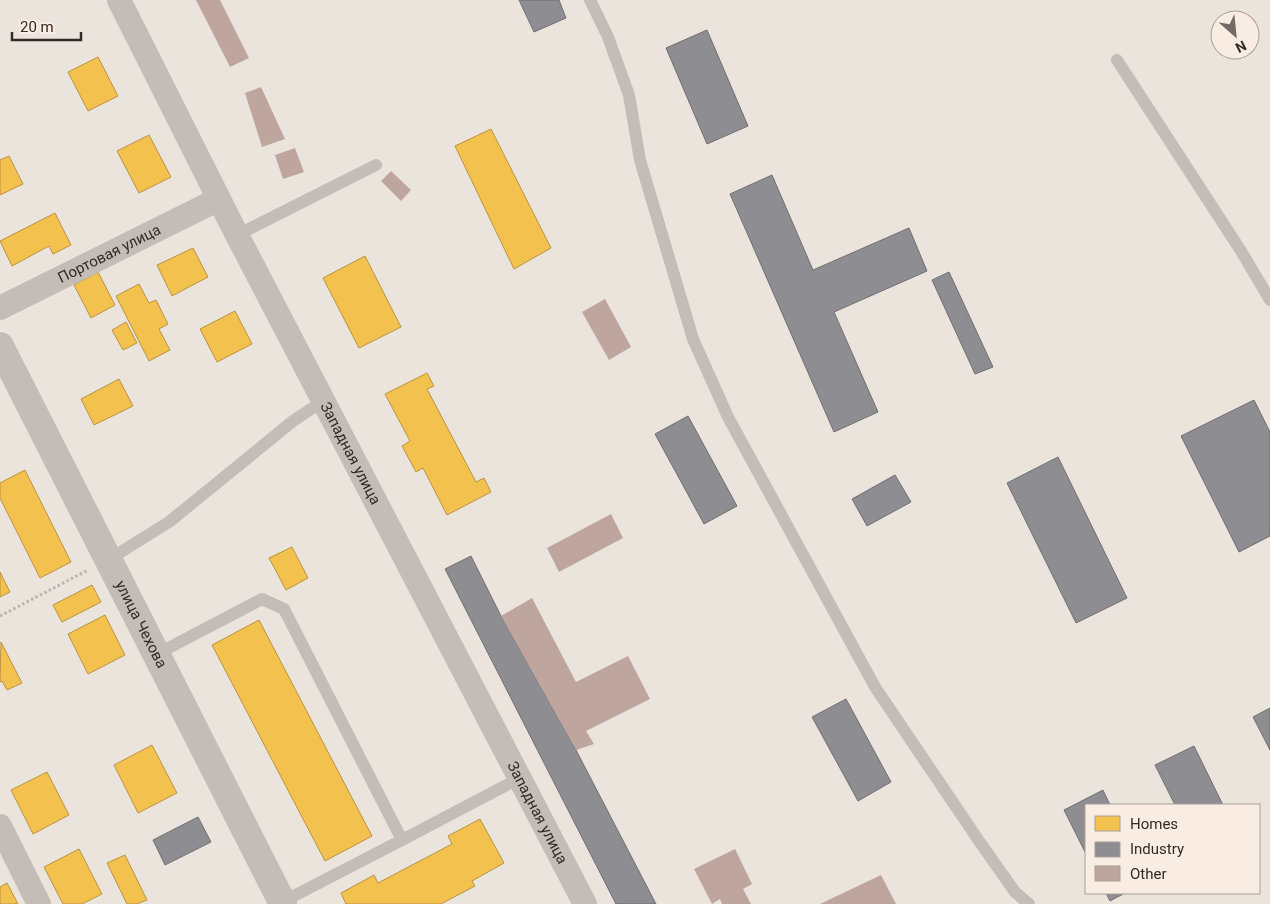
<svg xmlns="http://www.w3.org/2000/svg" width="1270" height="904" viewBox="0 0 1270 904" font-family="Roboto,sans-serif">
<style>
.homes{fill:#f2c14e;stroke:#b99342}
.industry{fill:#8d8d92;stroke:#726f72}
.building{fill:#bea69f}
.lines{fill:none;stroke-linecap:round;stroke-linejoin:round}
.path{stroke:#bcb4af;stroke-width:3;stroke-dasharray:2.5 2.5;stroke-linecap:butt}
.service{stroke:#c3bcb7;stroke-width:12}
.minor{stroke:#c3bcb7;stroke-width:24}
.tertiary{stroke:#c3bcb7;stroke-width:28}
.labels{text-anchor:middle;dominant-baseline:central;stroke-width:5;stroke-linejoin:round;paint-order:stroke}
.street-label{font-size:15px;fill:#342926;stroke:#f9ede3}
</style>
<rect width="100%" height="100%" fill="#ebe4dd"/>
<g class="homes">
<path d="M98,57L118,96L88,111L68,72Z"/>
<path d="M491,129L551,248L514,269L455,146Z"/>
<path d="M149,135L171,177L139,193L117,151Z"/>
<path d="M9,156L23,184L0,195V160Z"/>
<path d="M55,213L71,245L53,254L49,246L12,266L0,241Z"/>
<path d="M193,248L208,277L172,296L157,265Z"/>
<path d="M365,256L401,327L359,348L323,278Z"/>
<path d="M98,272L115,305L91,318L74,285Z"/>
<path d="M139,284L149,303L156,300L168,324L159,329L170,350L149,361L116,296Z"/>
<path d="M235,311L252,344L217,362L200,329Z"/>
<path d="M126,322L137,343L123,350L112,330Z"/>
<path d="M427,373L434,386L427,389L476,482L484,478L491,492L447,515L423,468L416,472L402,446L410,441L385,394Z"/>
<path d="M119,379L133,406L94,425L81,399Z"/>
<path d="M25,470L71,562L40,578L0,498V483Z"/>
<path d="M292,547L308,578L286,590L269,558Z"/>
<path d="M0,572L10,592L0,597Z"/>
<path d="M92,585L101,602L62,622L53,605Z"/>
<path d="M105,615L125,655L88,674L68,634Z"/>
<path d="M259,620L372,836L325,861L212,645Z"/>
<path d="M1,642L22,683L7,690L2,681L0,682Z"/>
<path d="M152,745L177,793L138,813L114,765Z"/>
<path d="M47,772L69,815L33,834L11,790Z"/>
<path d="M480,819L504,863L472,881L475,886L441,904H346L341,893L374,875L378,883L452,844L448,836Z"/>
<path d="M79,849L102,894L82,904H63L44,867Z"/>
<path d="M125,855L147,900L137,904H127L107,863Z"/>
<path d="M7,883L18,904H0V887Z"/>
</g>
<g class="industry">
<path d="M519,0H559L566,18L534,32Z"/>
<path d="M707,30L748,126L707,144L666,48Z"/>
<path d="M772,175L813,270L909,228L927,271L834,312L878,412L834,432L730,194Z"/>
<path d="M949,272L993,367L975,374L932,280Z"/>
<path d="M1254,400L1270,432V536L1239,552L1181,436Z"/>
<path d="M688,416L737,506L704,524L655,434Z"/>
<path d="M1058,457L1127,598L1076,623L1007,483Z"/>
<path d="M895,475L911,502L867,526L852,499Z"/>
<path d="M471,556L501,616L576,750L656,904H616L445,569Z"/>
<path d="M846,699L891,782L858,801L812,717Z"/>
<path d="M1270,708V750L1253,717Z"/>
<path d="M1194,746L1223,805H1175L1155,765Z"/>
<path d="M1103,790L1110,805H1086V854L1064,810Z"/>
<path d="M198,817L211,842L165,865L153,840Z"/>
<path d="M1106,893H1125L1110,901Z"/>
</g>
<g class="building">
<path d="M196,0H220L249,58L230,67Z"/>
<path d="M261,87L285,139L262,147L245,93Z"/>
<path d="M295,148L304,172L283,179L275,155Z"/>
<path d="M391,171L411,190L401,201L381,181Z"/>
<path d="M605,299L631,347L609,360L582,312Z"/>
<path d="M611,514L623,538L559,572L547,548Z"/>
<path d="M532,598L576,682L628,656L650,699L586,731L594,744L576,750L501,616Z"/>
<path d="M735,849L752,884L743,889L751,904H722L720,899L712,904L694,869Z"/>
<path d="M881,875L896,904H820Z"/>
</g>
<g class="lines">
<path class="path" d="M0,616L88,570"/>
<g class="service">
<path d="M590,0L608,37L629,95L640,160L693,339L728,417L875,687L979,841L1015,892L1029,904"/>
<path d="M1117,60L1241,251L1270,300"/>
<path d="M237,235L376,165"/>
<path d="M108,560L169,522L293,421L323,401"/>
<path d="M157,654L262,599L284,609L402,840L282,902"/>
<path d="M402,840L518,779"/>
</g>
<g class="minor">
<path id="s1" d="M119,0L237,235L585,904"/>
<path id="s2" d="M0,308L219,199"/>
<path d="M0,826L39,904"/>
</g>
<path class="tertiary" id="s3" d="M0,346L283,904"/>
</g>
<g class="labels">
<g class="street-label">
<text stroke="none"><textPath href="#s2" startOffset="122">Портовая улица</textPath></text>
<text stroke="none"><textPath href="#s1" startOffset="509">Западная улица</textPath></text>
<text stroke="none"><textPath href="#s3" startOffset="312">улица Чехова</textPath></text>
<text stroke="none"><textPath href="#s1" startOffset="914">Западная улица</textPath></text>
</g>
</g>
<rect x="1085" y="804" width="175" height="90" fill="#f9ede3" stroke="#aa9f97"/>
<rect x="1095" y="816" width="25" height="15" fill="#f2c14e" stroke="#aa9f97"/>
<text x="1130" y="829" font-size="15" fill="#342926">Homes</text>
<rect x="1095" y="842" width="25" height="15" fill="#8d8d92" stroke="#aa9f97"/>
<text x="1130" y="854" font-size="15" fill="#342926">Industry</text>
<rect x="1095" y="866" width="25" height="15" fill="#bea69f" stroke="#aa9f97"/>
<text x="1130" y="879" font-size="15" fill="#342926">Other</text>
<g transform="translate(1235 35) rotate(153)"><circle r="24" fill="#f9ede3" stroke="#aa9f97"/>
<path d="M0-4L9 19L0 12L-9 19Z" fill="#746a66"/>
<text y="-8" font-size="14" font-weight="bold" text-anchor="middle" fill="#342926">N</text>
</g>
<path d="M12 32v8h69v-8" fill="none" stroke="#342926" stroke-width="2.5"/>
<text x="20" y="32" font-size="15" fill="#342926" stroke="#f9ede3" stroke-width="4" paint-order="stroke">20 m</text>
</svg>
